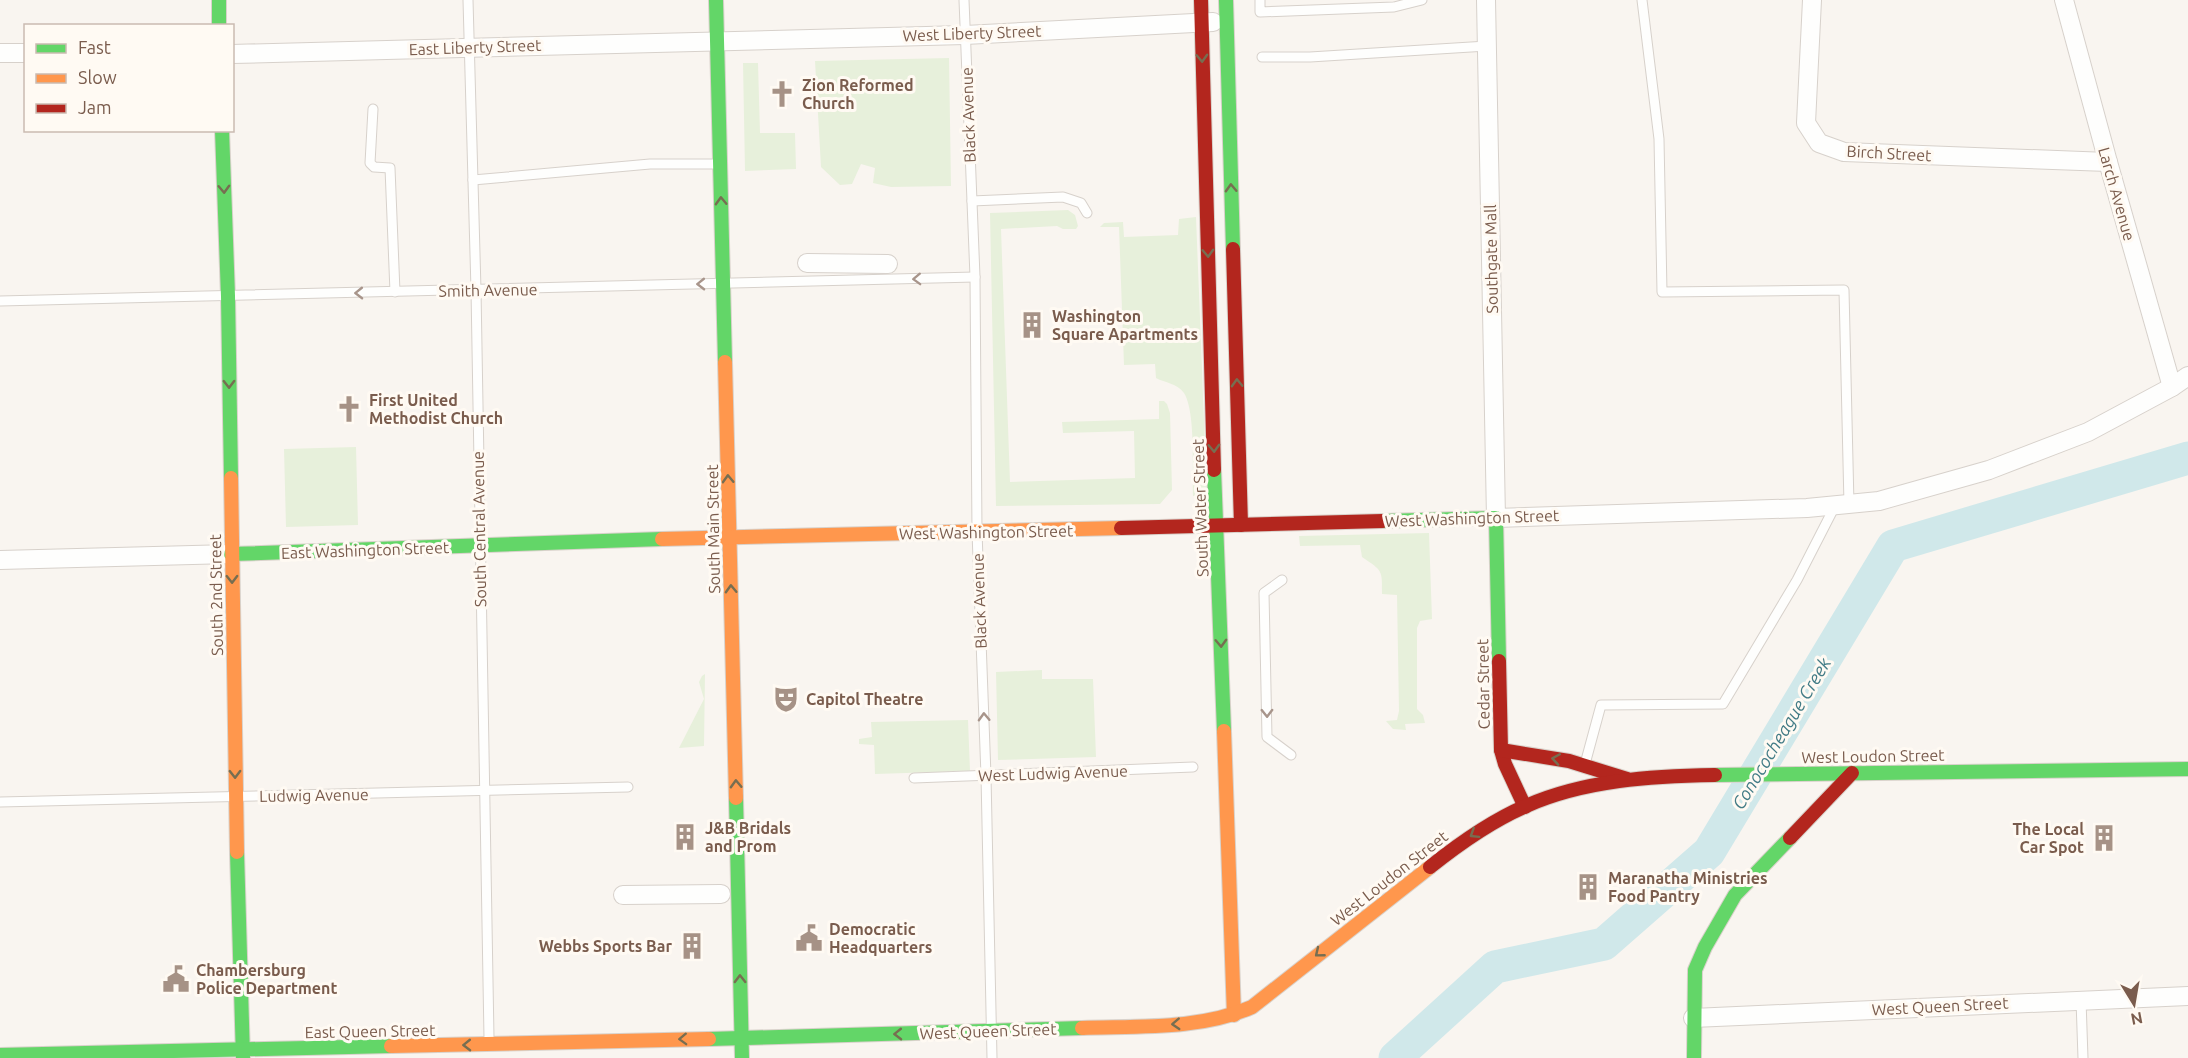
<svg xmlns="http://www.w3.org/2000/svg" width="2188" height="1058" viewBox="0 0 2188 1058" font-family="Ubuntu,sans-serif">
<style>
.green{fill:#e7f0db}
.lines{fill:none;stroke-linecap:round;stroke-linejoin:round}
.river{stroke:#d0e8ea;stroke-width:33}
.lane-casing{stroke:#d7d1cb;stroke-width:11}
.street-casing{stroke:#d7d1cb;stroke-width:20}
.fast-casing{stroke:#d9d2cb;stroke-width:16}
.slow-casing{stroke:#d9d2cb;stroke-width:16}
.jam-casing{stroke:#d9d2cb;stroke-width:16}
.lane{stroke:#fefefd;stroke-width:9}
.street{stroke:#fefefd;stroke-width:18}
.fast{stroke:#63d668;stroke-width:14}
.slow{stroke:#ff974d;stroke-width:14}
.jam{stroke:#b3261e;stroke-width:14}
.oneway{stroke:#776e51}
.oneway2{stroke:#a8958b}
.labels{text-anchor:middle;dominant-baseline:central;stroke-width:6;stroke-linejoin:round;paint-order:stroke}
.street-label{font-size:16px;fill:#7a5c4d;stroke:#fffaf3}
.poi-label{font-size:16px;font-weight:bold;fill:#7a5c4d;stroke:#fffaf3;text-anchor:start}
.water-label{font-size:18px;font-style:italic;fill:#437c86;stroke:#fffaf3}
</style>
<rect width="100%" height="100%" fill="#f9f5f0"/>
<g class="green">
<path d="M949,58L951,186L891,187L873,183L875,168L861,164L852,184L840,185L821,167L815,61Z"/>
<path d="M743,63H758L760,133H795L796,169L745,171Z"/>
<path d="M1068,210L1075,215L1078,226L1076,229H1063L1057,226L1001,229L1010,482L1135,478L1134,431L1063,433L1062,422L1159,419V401H1164L1167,404L1170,413L1172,490L1160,504L996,506L990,213Z"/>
<path d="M1196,217L1207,496H1193C1192,472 1196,412 1184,393C1177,383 1165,383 1156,378L1155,364L1124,365L1119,227H1100L1104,223L1123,222L1124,237L1178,235L1179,219Z"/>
<path d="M356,447L358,525L286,527L284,449Z"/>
<path d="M1429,533L1432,619L1420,621L1417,628V709L1423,715L1425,723L1405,724L1406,730L1393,729L1386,721L1397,720L1399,711L1397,595L1382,594C1382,570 1383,571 1362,557L1360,545L1300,546L1299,536Z"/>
<path d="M1042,670V679H1093L1096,757L998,760L996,672Z"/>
<path d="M705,674L704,746L679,748L704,699L699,682L702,676Z"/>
<path d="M968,720L970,771L875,774L874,745L859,744V739L872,737L871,722Z"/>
</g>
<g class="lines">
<path class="river" d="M1395,1058L1495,967L1604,944L1709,852L1893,546L2188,458"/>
<defs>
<g id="lane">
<path d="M468,0L476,290L489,1038"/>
<path d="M964,0L975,277L977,532L986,776L992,1058"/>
<path d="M1260,0V12L1394,7L1422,0"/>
<path d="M1642,0L1659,139L1662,292L1844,290L1849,505"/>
<path d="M1262,57H1310L1487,46"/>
<path d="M373,109L370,163L374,167L390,168L395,292"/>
<path d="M473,180L650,164H717"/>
<path d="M972,201L1063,197L1081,203L1087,213"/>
<path d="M0,301L975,277"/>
<path d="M1282,580L1264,593L1267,737L1291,755"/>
<path d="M1585,764L1601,705L1723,704L1797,580L1835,506"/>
<path d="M914,778L1193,767"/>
<path d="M0,802L628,787"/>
<path d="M2081,1000L2083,1058"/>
</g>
<g id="street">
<path d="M1486,0L1496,518L1807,508L1879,501L1989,470L2088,432L2172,387L2188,376"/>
<path d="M1812,0L1806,123L1819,143L1844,152L2108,162"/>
<path d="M2064,0L2108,162L2172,387"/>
<path d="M0,53H26"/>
<path d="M232,54L965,35L1213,22"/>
<path d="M807,263L888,264"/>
<path d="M0,560L231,554"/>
<path d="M623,895L721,894"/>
<path d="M1693,1018L2188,996"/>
</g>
<g id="fast">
<path d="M219,0V26"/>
<path d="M716,0L725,362"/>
<path d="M1226,0L1233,249"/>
<path d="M222,130L228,296L231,478"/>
<path d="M1214,470L1224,731"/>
<path d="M1383,521L1496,518L1499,661"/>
<path d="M231,554L662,539"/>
<path d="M1715,775L2188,769"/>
<path d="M736,798L742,1058"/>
<path d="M237,852L243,1058"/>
<path d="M709,1039L1082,1028"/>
<path d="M0,1055L391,1046"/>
<path d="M1694,1058L1695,970L1705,947L1735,895L1790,838"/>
</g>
<g id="slow">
<path d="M725,362L736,798"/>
<path d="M231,478L237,852"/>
<path d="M662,539L1121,528"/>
<path d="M1224,731L1234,1015"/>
<path d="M1082,1028C1138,1026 1200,1030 1252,1007L1430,867"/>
<path d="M391,1046L709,1039"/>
</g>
<g id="jam">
<path d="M1201,0L1214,470"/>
<path d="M1233,249L1241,525"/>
<path d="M1121,528L1383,521"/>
<path d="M1499,661L1501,750L1505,764L1525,807"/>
<path d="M1501,750L1569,761L1627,779"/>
<path d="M1790,838L1852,773"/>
<path d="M1430,867C1460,843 1491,821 1526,806C1584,780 1653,776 1715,775"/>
</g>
</defs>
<use href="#lane" class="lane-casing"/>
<use href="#street" class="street-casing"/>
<use href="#fast" class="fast-casing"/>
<use href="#slow" class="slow-casing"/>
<use href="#jam" class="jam-casing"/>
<use href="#lane" class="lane"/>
<use href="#street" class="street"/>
<use href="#fast" class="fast"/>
<use href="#slow" class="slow"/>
<use href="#jam" class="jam"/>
</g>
<defs><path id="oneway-chevron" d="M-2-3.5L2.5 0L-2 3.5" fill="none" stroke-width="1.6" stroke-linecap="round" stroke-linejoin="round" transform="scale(1.5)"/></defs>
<g class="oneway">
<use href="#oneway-chevron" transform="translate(1202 58) rotate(88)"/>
<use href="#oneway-chevron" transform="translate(1231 188) rotate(-92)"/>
<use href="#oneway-chevron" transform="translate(224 189) rotate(88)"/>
<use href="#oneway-chevron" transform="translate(721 201) rotate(-92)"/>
<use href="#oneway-chevron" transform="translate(1208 253) rotate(88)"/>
<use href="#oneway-chevron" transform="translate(1237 383) rotate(-92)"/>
<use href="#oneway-chevron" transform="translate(229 384) rotate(89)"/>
<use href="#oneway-chevron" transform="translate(1214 448) rotate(88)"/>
<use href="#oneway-chevron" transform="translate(728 479) rotate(-92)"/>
<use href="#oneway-chevron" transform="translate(232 579) rotate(89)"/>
<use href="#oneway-chevron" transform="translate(731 589) rotate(-92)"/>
<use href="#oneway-chevron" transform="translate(1221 643) rotate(88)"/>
<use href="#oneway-chevron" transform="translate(1556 759) rotate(-171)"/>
<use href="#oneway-chevron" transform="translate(235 774) rotate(89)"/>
<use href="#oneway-chevron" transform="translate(736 784) rotate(-92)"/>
<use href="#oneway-chevron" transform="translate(1474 834) rotate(148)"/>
<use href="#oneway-chevron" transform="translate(1319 953) rotate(141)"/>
<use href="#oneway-chevron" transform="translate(740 979) rotate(-91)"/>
<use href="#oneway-chevron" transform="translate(1176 1024) rotate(177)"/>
<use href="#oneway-chevron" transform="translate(898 1034) rotate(179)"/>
<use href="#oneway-chevron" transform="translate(683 1039) rotate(178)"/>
<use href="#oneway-chevron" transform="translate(467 1045) rotate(179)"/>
</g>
<g class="oneway2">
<use href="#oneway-chevron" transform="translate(917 279) rotate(178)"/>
<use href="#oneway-chevron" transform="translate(701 284) rotate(179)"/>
<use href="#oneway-chevron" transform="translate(359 293) rotate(179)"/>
<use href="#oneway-chevron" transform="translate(1267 713) rotate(89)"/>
<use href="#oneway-chevron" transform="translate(984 717) rotate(-92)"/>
</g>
<defs>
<symbol id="church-bare" viewBox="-9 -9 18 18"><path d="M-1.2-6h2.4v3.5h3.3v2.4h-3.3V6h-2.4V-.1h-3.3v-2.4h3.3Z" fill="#a69286" stroke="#fffaf3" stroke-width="2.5" paint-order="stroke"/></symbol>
<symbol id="building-bare" viewBox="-9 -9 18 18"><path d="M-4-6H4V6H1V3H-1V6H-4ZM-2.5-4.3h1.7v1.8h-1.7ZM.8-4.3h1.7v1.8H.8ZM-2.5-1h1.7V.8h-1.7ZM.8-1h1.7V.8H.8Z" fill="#a69286" stroke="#fffaf3" stroke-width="2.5" paint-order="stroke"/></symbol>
<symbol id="theatre-bare" viewBox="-9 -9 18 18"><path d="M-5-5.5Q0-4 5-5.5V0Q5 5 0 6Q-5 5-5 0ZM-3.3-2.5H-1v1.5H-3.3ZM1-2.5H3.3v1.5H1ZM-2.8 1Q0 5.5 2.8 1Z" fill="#a69286" stroke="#fffaf3" stroke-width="2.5" paint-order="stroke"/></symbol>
<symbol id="civic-bare" viewBox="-9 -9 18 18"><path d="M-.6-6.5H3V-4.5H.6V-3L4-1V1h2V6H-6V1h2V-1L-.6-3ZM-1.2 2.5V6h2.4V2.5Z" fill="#a69286" stroke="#fffaf3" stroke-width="2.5" paint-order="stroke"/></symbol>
</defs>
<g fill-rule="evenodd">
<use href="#church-bare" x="763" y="75" width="38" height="38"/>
<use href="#building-bare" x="1013" y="306" width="38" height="38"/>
<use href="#church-bare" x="330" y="390" width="38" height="38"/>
<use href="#theatre-bare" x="767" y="680" width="38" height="38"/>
<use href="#building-bare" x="666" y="818" width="38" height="38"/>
<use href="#building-bare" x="2085" y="819" width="38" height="38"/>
<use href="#building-bare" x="1569" y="868" width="38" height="38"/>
<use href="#civic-bare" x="790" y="919" width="38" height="38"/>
<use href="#building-bare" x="673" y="927" width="38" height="38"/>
<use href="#civic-bare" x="157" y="960" width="38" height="38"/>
</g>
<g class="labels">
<g class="street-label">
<text transform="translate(972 33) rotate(-2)">West Liberty Street</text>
<text transform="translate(475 47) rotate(-2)">East Liberty Street</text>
<text transform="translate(968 115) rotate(-92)">Black Avenue</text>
<text transform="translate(1889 153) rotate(3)">Birch Street</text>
<text transform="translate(2117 194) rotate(74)">Larch Avenue</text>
<text transform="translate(1491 259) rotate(-91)">Southgate Mall</text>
<text transform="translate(488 290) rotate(-1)">Smith Avenue</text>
<text transform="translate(1200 508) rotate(-92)">South Water Street</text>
<text transform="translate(1472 518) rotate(-2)">West Washington Street</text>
<text transform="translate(479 529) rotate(-91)">South Central Avenue</text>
<text transform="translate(713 529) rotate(-91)">South Main Street</text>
<text transform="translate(986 532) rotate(-1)">West Washington Street</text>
<text transform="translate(365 550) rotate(-2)">East Washington Street</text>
<text transform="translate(216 595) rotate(-91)">South 2nd Street</text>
<text transform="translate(979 601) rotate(-92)">Black Avenue</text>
<text transform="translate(1483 684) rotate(-91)">Cedar Street</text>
<text transform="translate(1873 756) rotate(-1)">West Loudon Street</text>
<text transform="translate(1053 773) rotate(-2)">West Ludwig Avenue</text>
<text transform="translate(314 795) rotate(-1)">Ludwig Avenue</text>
<text transform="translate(1389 878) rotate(-38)">West Loudon Street</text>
<text transform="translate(1940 1006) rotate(-3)">West Queen Street</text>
<text transform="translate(370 1031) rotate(-1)">East Queen Street</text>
<text transform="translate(988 1031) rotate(-2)">West Queen Street</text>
</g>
<g class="poi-label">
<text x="802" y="85">Zion Reformed<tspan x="802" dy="18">Church</tspan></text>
<text x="1052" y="316">Washington<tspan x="1052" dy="18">Square Apartments</tspan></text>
<text x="369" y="400">First United<tspan x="369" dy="18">Methodist Church</tspan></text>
<text x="806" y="699">Capitol Theatre</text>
<text x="705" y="828">J&amp;B Bridals<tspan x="705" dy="18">and Prom</tspan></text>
<text x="2084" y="829" text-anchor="end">The Local<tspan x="2084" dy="18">Car Spot</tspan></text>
<text x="1608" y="878">Maranatha Ministries<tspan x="1608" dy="18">Food Pantry</tspan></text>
<text x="829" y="929">Democratic<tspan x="829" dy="18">Headquarters</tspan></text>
<text x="672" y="946" text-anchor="end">Webbs Sports Bar</text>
<text x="196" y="970">Chambersburg<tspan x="196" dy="18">Police Department</tspan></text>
</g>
<g class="water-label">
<text transform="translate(1781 733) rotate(-59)">Conococheague Creek</text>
</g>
</g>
<rect x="24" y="24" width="210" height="108" fill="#fffaf3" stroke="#cabbb1" stroke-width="1.5"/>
<rect x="36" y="44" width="30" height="9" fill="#63d668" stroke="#cabbb1" stroke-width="1.5"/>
<text x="78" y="54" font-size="18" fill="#7a5c4d">Fast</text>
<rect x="36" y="74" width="30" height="9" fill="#ff974d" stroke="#cabbb1" stroke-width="1.5"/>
<text x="78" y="84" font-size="18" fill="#7a5c4d">Slow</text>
<rect x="36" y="104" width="30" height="9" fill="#b3261e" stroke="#cabbb1" stroke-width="1.5"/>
<text x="78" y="114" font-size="18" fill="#7a5c4d">Jam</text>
<g transform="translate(2134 1004) rotate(169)" stroke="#fffaf3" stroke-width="4.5" paint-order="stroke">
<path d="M0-4.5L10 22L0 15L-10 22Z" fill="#7a5c4d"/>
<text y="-9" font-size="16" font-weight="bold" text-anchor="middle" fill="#7a5c4d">N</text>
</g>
</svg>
